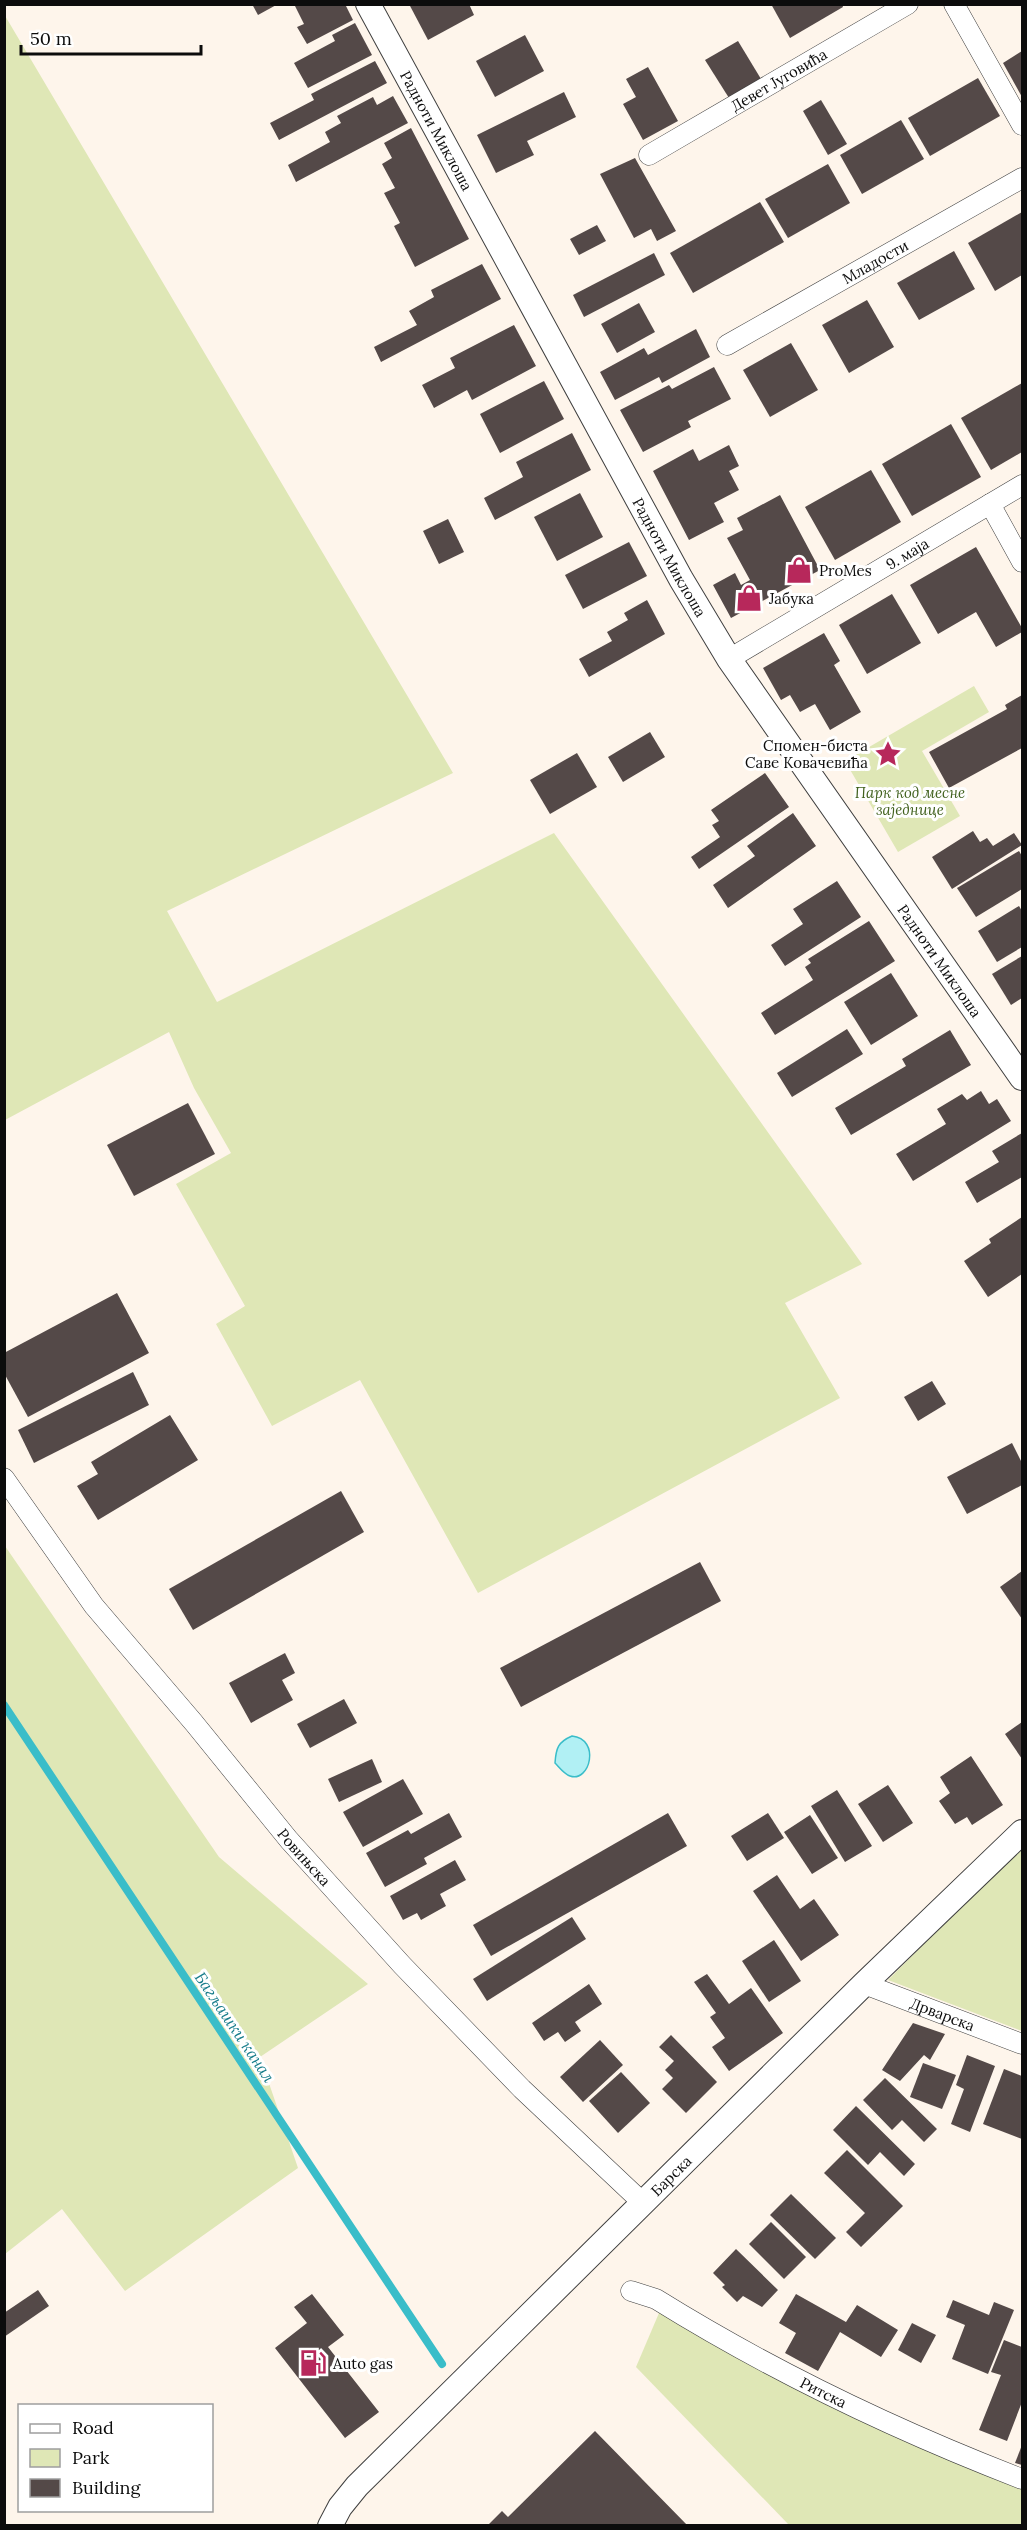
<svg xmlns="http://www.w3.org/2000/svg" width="1027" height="2530" viewBox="0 0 1027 2530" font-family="Lora,serif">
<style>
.green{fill:#dfe7b6}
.water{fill:#b1f0f4;stroke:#3abdc9;stroke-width:1.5}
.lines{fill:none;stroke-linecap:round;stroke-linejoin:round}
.stream{stroke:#3abdc9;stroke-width:8}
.building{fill:#544948}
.minor-casing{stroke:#3f3f3f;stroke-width:21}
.tertiary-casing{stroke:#3f3f3f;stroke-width:26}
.minor{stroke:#fff;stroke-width:20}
.tertiary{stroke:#fff;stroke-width:24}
.labels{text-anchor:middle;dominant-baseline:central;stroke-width:6;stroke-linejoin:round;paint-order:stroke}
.street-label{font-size:15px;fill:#0c0c0c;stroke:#fff}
.poi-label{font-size:15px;fill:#0c0c0c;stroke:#fff;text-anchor:start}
.park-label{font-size:15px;font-style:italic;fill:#41611e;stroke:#fff}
.water-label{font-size:16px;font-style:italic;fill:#187d8b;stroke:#fff}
</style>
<rect width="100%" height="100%" fill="#fef5eb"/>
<g class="green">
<path d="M4,14L453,773L167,911L217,1002L554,833L862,1264L785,1303L840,1398L478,1593L360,1380L272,1426L216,1324L245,1306L176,1184L231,1153L194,1088L169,1032L5,1120Z"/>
<path d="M974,686L989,712L922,751L960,816L898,852L845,761Z"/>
<path d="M5,1546L219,1857L368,1984L260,2057L298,2168L125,2291L62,2209L5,2254Z"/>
<path d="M1022,1845V2031L888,1980Z"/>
<path d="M662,2306L1022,2488V2525H789L636,2367Z"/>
</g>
<path class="water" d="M572,1736C601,1739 590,1783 570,1776C564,1774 559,1767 555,1763C556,1748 558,1742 572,1736Z"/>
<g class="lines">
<path class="stream" d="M4,1705L442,2364"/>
</g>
<g class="building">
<path d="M252,4H278L258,15Z"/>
<path d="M294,4H345L353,20L307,44L297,27L304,24Z"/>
<path d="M409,4H469L474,15L428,40Z"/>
<path d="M771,4H842L843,7L790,38Z"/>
<path d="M355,23L372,55L308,88L294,63L335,41L332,35Z"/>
<path d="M525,35L544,71L495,97L476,61Z"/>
<path d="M738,41L761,79L729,98L705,60Z"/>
<path d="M1022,51V97L1003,63Z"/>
<path d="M375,61L387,83L279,140L270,123L314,100L311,94Z"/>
<path d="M648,67L678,121L643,140L623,104L636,97L626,79Z"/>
<path d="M978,78L1000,116L930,156L908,118Z"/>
<path d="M564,92L576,117L527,141L534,155L496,173L477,135Z"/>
<path d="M393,96L408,123L296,182L288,165L330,142L325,132L341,123L337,116L373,97L377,105Z"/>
<path d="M821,100L847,144L828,155L803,111Z"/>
<path d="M901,120L924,159L862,194L840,155Z"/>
<path d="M411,128L469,239L415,267L394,226L400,223L384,193L395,188L382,164L392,158L384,143Z"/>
<path d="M635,158L676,231L657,241L651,229L634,238L600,174Z"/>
<path d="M828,164L850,203L788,238L765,199Z"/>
<path d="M760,202L784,242L693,293L670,253Z"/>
<path d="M1022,212V275L995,291L968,243Z"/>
<path d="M597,225L606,241L579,255L570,239Z"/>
<path d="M954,251L975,289L919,320L897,283Z"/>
<path d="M654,253L665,275L584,317L573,295Z"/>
<path d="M482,264L501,299L381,362L374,347L417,325L409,311L434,297L431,290Z"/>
<path d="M867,300L894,347L849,373L822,325Z"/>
<path d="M639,303L655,332L617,353L601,324Z"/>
<path d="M514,325L536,366L472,400L467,390L434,408L422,385L455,368L450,358Z"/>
<path d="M696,329L710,357L662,383L659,377L615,400L600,372L644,348L648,355Z"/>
<path d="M791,343L818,390L770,417L743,370Z"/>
<path d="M714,367L731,399L688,421L691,427L643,452L620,410L669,385L672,389Z"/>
<path d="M544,381L564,419L500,453L480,414Z"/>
<path d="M1022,383V452L991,470L961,418Z"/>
<path d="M951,424L981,477L912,516L882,464Z"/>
<path d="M572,433L591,470L495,520L484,498L523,477L516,462Z"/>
<path d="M729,445L739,466L729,471L739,490L714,503L724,522L689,540L653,471L693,449L699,461Z"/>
<path d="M871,470L901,522L835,560L805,507Z"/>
<path d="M580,493L603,537L557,561L534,517Z"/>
<path d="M780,495L820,570L731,618L713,585L735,573L741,585L750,580L727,538L743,530L737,518Z"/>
<path d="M448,519L464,552L439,564L423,531Z"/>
<path d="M629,542L647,576L583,609L565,575Z"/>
<path d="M976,547L1022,628V632L996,647L976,612L938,634L910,585Z"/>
<path d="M892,594L921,643L867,674L839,625Z"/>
<path d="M647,600L665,634L589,677L579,659L612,641L607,632L628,620L624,613Z"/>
<path d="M824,633L840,661L834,665L861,712L830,730L815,704L800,712L790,695L781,700L763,668Z"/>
<path d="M1022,695V748L949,788L929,752L1007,709L1005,705Z"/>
<path d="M650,732L665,757L623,782L608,757Z"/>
<path d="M577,753L597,787L550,814L530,780Z"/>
<path d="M765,773L789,807L699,869L691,857L720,837L712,825L719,821L711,810Z"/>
<path d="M793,813L816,846L728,908L713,885L755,856L747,846Z"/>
<path d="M973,831L980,842L987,838L993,846L1014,833L1022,845L952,889L932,857Z"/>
<path d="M1019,851L1022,856V889L976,917L957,888Z"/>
<path d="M837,881L861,917L785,966L771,945L803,924L793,909Z"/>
<path d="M1019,906L1022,911V947L997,962L978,931Z"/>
<path d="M869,921L895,961L775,1035L761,1013L813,980L805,967L811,963L808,959Z"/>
<path d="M1022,956V998L1011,1005L992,974Z"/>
<path d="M891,973L918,1016L871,1045L844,1002Z"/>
<path d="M847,1029L863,1054L792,1097L777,1073Z"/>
<path d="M950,1030L971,1065L851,1135L835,1108L906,1066L902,1059Z"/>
<path d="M981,1091L989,1104L997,1099L1011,1121L913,1181L896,1154L946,1124L937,1109L962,1094L967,1100Z"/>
<path d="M188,1103L215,1154L134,1196L107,1145Z"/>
<path d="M1022,1133V1177L977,1203L965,1182L999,1162L992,1151Z"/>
<path d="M1022,1217V1274L988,1297L964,1261L991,1243L989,1239Z"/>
<path d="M117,1293L149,1353L28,1417L4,1373V1353Z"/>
<path d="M133,1372L149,1405L34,1463L18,1430Z"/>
<path d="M932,1381L946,1404L918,1421L904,1397Z"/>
<path d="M170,1415L198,1460L98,1520L77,1486L98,1474L91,1462Z"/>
<path d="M1012,1443L1022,1463V1485L967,1514L947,1477Z"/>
<path d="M341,1491L364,1532L193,1630L169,1589Z"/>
<path d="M700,1562L721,1601L521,1707L500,1668Z"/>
<path d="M1022,1571V1619L1000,1587Z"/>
<path d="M285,1653L295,1673L282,1680L293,1700L251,1723L229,1683Z"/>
<path d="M344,1699L357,1723L310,1748L297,1724Z"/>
<path d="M1022,1722V1759L1005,1734Z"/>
<path d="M971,1756L1003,1805L972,1825L967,1817L955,1824L939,1801L950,1793L940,1777Z"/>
<path d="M372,1759L382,1782L339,1802L328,1779Z"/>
<path d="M403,1779L423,1814L363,1847L343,1812Z"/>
<path d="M888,1785L913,1823L883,1842L858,1804Z"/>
<path d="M837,1790L872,1846L845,1862L811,1806Z"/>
<path d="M449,1813L462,1837L424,1858L427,1864L385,1887L366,1853L408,1830L411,1834Z"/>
<path d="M668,1813L687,1846L491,1956L473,1925Z"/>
<path d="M768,1813L784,1838L747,1861L731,1836Z"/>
<path d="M810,1815L838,1858L812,1874L784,1832Z"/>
<path d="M455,1860L466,1880L440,1894L446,1906L421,1920L417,1913L403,1920L390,1896Z"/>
<path d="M777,1875L800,1909L814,1899L839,1935L801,1961L753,1891Z"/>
<path d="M572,1917L586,1939L487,2001L473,1979Z"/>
<path d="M774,1940L801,1981L769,2002L742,1961Z"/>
<path d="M707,1974L729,2004L751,1988L783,2033L729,2071L712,2047L725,2038L710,2017L716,2013L694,1982Z"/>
<path d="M589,1984L602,2004L575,2022L581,2031L565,2042L558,2032L544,2041L532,2023Z"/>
<path d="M913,2023L945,2034L930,2060L924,2055L900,2081L882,2070Z"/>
<path d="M671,2035L717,2082L686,2113L662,2089L673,2078L665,2070L674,2061L659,2047Z"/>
<path d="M600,2040L623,2065L583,2102L560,2077Z"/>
<path d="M967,2055L995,2066L970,2132L951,2124L964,2089L956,2085Z"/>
<path d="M923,2063L956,2075L942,2109L910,2097Z"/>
<path d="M1004,2069L1022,2076V2139L983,2124Z"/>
<path d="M621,2072L650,2103L618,2133L589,2101Z"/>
<path d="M885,2078L937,2129L924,2142L902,2120L892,2130L863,2100Z"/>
<path d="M856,2106L915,2164L904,2176L880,2152L868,2165L833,2130Z"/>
<path d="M847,2150L903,2206L861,2247L846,2232L865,2213L824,2173Z"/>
<path d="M791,2194L836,2238L815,2259L770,2215Z"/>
<path d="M771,2222L806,2257L784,2279L749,2244Z"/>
<path d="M736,2249L778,2290L762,2307L743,2296L737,2302L722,2287L725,2285L713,2273Z"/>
<path d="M38,2290L49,2306L4,2337V2313Z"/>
<path d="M312,2294L344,2335L328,2347L379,2412L345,2438L275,2348L307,2323L294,2307Z"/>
<path d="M796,2294L846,2322L857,2305L898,2330L881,2357L840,2332L818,2371L785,2353L796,2333L779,2323Z"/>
<path d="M953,2300L989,2315L994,2302L1014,2310L988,2374L952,2359L965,2325L946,2317Z"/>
<path d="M912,2323L936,2335L921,2363L898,2350Z"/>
<path d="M1004,2340L1022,2347V2402L1007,2441L979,2430L1001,2375L991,2372Z"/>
<path d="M595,2431L688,2526H487L502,2511L508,2517Z"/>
<path d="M1022,2445V2465L1015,2463Z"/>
</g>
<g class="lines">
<defs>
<g id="minor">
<path d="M954,4L1022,125"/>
<path id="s1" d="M649,155L908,4"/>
<path id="s2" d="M727,345L1022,178"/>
<path d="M990,504L1022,562"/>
<path id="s3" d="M729,659L1022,485"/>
<path id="s4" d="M4,1478L94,1606L194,1723L289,1840L402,1965L522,2089L644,2204"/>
<path id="s5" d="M864,1984L1022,2044"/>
<path id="s6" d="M631,2291L656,2299C772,2371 895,2430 1022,2479"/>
</g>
<g id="tertiary">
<path id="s7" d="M368,4L681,579L729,659L1022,1078"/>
<path id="s8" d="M330,2526L340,2507L357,2486L864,1984L1022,1832"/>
</g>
</defs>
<use href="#minor" class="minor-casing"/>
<use href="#tertiary" class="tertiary-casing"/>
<use href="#minor" class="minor"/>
<use href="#tertiary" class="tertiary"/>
</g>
<defs>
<symbol id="shop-bare" viewBox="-9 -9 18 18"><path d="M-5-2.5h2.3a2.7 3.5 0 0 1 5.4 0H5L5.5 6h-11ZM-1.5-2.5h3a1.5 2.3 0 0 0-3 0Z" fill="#b7285b" stroke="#fff" stroke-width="2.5" paint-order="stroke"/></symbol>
<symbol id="sight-bare" viewBox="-9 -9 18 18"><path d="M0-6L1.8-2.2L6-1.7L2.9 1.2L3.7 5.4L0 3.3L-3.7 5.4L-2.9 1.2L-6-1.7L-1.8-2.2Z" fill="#b7285b" stroke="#fff" stroke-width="2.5" paint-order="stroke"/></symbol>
<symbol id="fuel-bare" viewBox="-9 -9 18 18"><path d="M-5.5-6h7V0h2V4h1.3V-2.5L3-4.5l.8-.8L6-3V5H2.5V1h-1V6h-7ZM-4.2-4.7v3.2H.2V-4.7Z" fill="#b7285b" stroke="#fff" stroke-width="2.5" paint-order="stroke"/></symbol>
</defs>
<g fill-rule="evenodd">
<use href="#shop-bare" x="780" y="551" width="38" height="38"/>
<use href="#shop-bare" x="730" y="579" width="38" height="38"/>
<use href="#sight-bare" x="869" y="735" width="38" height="38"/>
<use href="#fuel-bare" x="294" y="2344" width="38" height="38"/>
</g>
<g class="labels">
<g class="street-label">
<text stroke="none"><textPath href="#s1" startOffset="150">Девет Југовића</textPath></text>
<text stroke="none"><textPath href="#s7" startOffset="144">Радноти Миклоша</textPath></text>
<text stroke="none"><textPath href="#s2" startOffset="170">Младости</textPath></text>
<text stroke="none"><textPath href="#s3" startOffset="207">9. маја</textPath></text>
<text stroke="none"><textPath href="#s7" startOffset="630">Радноти Миклоша</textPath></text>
<text stroke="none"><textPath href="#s7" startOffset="1116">Радноти Миклоша</textPath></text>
<text stroke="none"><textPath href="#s4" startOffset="484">Ровињска</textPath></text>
<text stroke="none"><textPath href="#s5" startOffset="84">Дрварска</textPath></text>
<text stroke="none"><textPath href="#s8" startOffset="490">Барска</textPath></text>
<text stroke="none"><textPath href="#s6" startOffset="218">Ритска</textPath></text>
</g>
<g class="poi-label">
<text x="819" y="570">ProMes</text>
<text x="769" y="598">Јабука</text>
<text x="868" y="745" text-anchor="end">Спомен-биста<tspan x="868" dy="17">Саве Ковачевића</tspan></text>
<text x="333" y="2363">Auto gas</text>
</g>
<g class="park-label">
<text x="910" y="792">Парк код месне<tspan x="910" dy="17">заједнице</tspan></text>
</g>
<g class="water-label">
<text transform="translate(235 2027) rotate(56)">Багљашки канал</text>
</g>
</g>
<rect width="1027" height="2530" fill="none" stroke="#0c0c0c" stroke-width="12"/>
<rect x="18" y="2404" width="195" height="108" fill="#ffffff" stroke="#9e9e9e" stroke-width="1.5"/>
<rect x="30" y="2424" width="30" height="9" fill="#ffffff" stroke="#9e9e9e" stroke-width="1.5"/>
<text x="72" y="2434" font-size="18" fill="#0c0c0c">Road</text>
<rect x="30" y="2449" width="30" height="18" fill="#dfe7b6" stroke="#9e9e9e" stroke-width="1.5"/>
<text x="72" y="2464" font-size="18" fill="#0c0c0c">Park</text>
<rect x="30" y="2479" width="30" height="18" fill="#544948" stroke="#9e9e9e" stroke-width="1.5"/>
<text x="72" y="2494" font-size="18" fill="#0c0c0c">Building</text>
<path d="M21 45v9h180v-9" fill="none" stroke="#0c0c0c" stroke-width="3"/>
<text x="30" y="45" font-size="18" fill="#0c0c0c" stroke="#ffffff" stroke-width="4.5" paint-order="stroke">50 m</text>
</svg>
